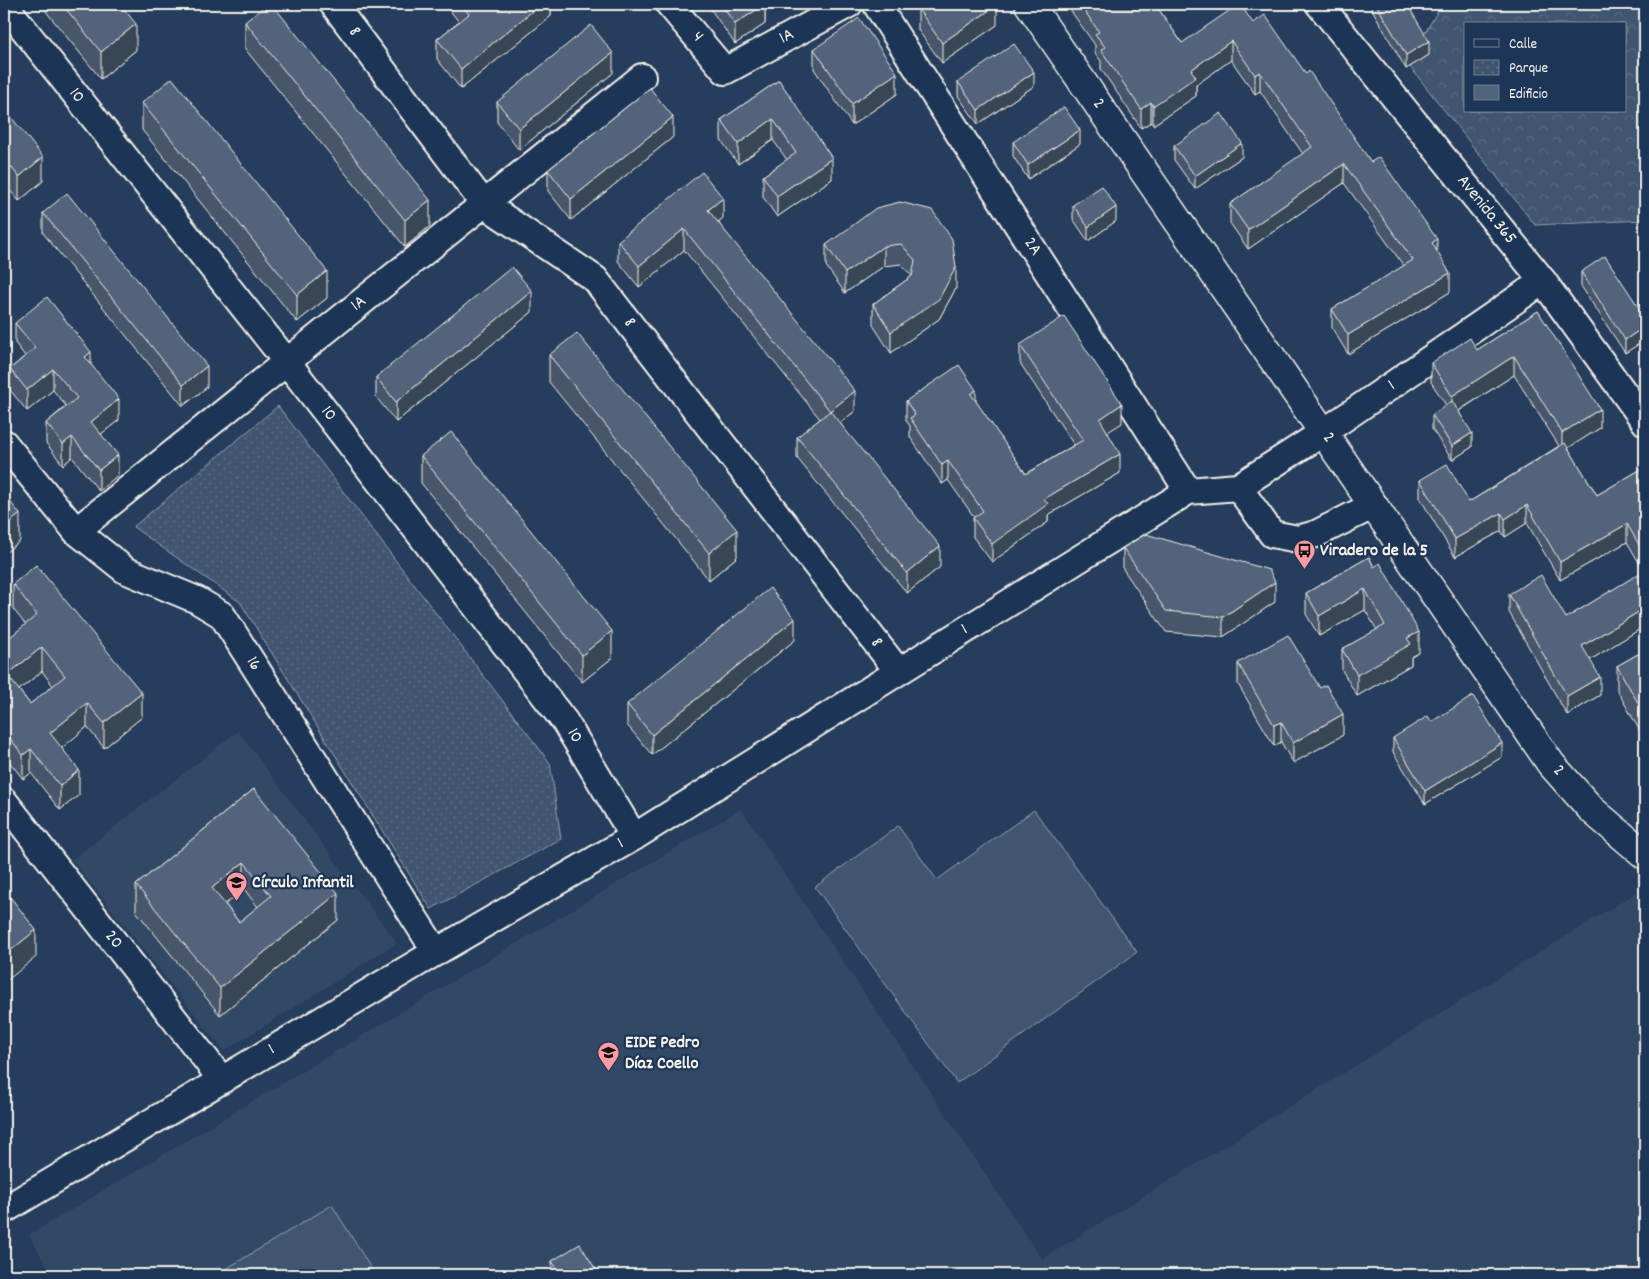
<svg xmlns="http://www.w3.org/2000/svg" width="1649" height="1279" viewBox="0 0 1649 1279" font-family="Dekko,sans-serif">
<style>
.built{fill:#334966}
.forest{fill:url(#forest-crowns);stroke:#9aa2ac;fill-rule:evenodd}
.park{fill:url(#park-dots);stroke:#9aa2ac}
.pitch{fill:#40546f;stroke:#9aa2ac}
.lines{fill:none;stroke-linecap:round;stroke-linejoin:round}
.street-casing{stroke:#f4f1e8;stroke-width:30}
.secondary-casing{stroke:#f4f1e8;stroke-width:31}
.street{stroke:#1d3557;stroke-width:26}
.secondary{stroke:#1d3557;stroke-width:28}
.wall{fill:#47566a;stroke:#f4f1e8;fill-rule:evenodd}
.shaded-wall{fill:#394656;stroke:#f4f1e8}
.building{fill:#52647b;stroke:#f4f1e8;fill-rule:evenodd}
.labels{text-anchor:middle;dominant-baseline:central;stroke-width:4.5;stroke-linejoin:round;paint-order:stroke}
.street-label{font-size:18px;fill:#f4f1e8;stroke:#1d3557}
.poi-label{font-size:18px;font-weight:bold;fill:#f4f1e8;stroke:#1d3557;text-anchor:start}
</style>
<defs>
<pattern id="forest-crowns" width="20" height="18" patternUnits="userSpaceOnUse" patternTransform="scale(1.25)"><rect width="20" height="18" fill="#40546f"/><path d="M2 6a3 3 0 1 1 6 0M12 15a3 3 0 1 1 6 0" fill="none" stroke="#5c6d84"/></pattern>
<pattern id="park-dots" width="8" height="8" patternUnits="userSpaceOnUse" patternTransform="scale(1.25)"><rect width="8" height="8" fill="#40546f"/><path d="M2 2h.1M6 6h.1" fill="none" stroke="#5c6d84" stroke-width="1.8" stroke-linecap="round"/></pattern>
</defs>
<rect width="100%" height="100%" fill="#263d5d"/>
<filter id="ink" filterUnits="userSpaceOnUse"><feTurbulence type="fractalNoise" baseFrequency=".02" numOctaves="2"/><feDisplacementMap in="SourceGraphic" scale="10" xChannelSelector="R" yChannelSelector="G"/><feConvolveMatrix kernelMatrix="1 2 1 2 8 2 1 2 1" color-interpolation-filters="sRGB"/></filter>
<g filter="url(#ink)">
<g class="built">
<path d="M238,731L397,943L224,1051L72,860Z"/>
<path d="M741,809L1042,1259L1636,893L1645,908V1275H52L29,1235Z"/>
</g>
<path class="forest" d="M1442,4H1645V220L1535,225L1407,63ZM1465,24H1625V111H1465Z"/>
<path class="park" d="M278,406L550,763L561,839L431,909L240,602L133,527Z"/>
<g class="pitch">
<path d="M1034,810L1137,952L957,1083L815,887L898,826L937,880Z"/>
<path d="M332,1205L375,1275H216Z"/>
</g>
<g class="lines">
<defs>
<g id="street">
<path d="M4,4L287,362L565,722L634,837"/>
<path d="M333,4L484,204L595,279L898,671"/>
<path d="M669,4L725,71L849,4"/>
<path d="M876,4L1188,491"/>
<path d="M1319,4L1543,281L1645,422"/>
<path d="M4,443L76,531L125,570L197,600L222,615L436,952"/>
<path d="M1238,487L1272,534L1298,539L1316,534L1374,505"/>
<path d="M76,531L642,77"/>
<path d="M4,801L222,1080"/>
<path d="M4,1210L436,952L634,837L1188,491L1238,487L1324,432L1543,281"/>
</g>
<path id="secondary" d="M1029,4L1551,764L1592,810L1645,855"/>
</defs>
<use href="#street" class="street-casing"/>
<use href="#secondary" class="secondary-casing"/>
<use href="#street" class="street"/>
<use href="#secondary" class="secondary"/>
</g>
<g class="wall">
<path d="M40,4H120L136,50L101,79Z"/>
<path d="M445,4H556L551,8V16L461,89L437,59V39L459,22Z"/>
<path d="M707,4H765V24L735,44Z"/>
<path d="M796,4H809L800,10Z"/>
<path d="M1066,4H1155L1182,43L1253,23L1306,74L1437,252L1450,292L1348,354L1332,328V309L1404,266L1344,183L1248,249L1230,223V204L1303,154L1260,91L1255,94L1231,60L1196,85V96L1153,125L1151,122L1141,128L1101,69V61L1095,53V45Z"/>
<path d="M1369,4H1407L1429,55L1406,69Z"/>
<path d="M918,9L997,25L942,63L918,30Z"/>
<path d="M245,22L430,226L405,247L245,49Z"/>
<path d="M814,49L897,94L852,125L814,69Z"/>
<path d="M613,73L519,150L497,122V102Z"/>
<path d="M779,80L832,179L777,217L763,197V176L787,160L773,140L738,164L721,140V120Z"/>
<path d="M958,82L1034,86L978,124L958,96Z"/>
<path d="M142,103L327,298L297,322L142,130Z"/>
<path d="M4,108L43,181L19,201L4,183Z"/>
<path d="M673,137L571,220L548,191V170Z"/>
<path d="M1013,142L1080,144L1028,179L1013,156Z"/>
<path d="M1174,146L1242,157L1195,189L1174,160Z"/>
<path d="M900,202L956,288L939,319L891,353L873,325V304L912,276L901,264L884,266L845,293L826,266V245Z"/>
<path d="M1073,205L1116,221L1088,241L1073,219Z"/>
<path d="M43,213L207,387L183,406L43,233Z"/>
<path d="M723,218L718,222L855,411L840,423L940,567L907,593L797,458V437L820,419L684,250L639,287L618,261V241Z"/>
<path d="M1581,272L1645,317V340L1625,353L1581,286Z"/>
<path d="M1538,311L1600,428L1568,448L1597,495L1645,467V626L1590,660L1600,695L1567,715L1509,612V594L1566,618L1644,571L1627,542L1560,580L1527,523L1505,537L1501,531L1455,557L1420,498V480L1469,502L1559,446L1514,375L1459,411L1472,447L1452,460L1432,429V415L1446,405L1431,382V363L1477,350Z"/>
<path d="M532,312L396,422L376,397V377Z"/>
<path d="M15,323L91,365L119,420L101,434L118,475L99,491L72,457L63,465L46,443V423L66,406L53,390L27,411L10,390V369L25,356L15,343Z"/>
<path d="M1020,345L1122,423L1107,432L1120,473L1048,515V522L992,562L973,537V518L974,517L948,480L942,484L910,437V426L906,420V401L976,402L1026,474L1074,445L1020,363Z"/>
<path d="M549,355L737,557L709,580L549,382Z"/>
<path d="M421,456L612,658L582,682L421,483Z"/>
<path d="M1123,548L1275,602L1223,637L1166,632L1123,569Z"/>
<path d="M1369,557L1419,653L1411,657V665L1357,696L1342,670V649L1377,630L1365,610L1319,636L1306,614V593Z"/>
<path d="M13,584L142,717L104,748L87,727L61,748L79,795L60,810L31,773L23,779L4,755V642L26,625L13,609ZM42,671L53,686L30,704L19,690Z"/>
<path d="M795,640L652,755L627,725V704Z"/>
<path d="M1645,650V740L1617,690V666Z"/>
<path d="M1238,663L1343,735L1293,763L1281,742L1274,746L1238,684Z"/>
<path d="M1431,722L1502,757L1425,804L1393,752V738Z"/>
<path d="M254,789L338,920L220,1015L136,911V885ZM244,889L258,907L239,922L225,904Z"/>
<path d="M552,1261L599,1275H552Z"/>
</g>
<g class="shaded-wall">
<path d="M541,4H556L551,8V16L461,89V69Z"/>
<path d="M765,4V24L735,44V24Z"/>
<path d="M800,4H809L800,10Z"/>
<path d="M997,5V25L942,63V43Z"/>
<path d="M136,24V50L101,79V52Z"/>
<path d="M1231,41V60L1196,85V96L1153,125V106L1191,70Z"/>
<path d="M1429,41V55L1406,69V55Z"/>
<path d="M613,53V73L519,150V129Z"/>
<path d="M1034,72V86L978,124V110Z"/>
<path d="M1260,72V91L1255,94V75Z"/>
<path d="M897,73V94L852,125V104Z"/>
<path d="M1151,102V122L1141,128V109Z"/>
<path d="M673,117V137L571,220V199Z"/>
<path d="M773,119V140L738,164V144Z"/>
<path d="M1080,130V144L1028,179V165Z"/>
<path d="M1242,143V157L1195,189V176Z"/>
<path d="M43,157V181L19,201V177Z"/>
<path d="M832,158V179L777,217V196Z"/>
<path d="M1344,164V183L1248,249V230Z"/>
<path d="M723,198V218L708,230V210Z"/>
<path d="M430,200V226L405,247V220Z"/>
<path d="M1116,207V221L1088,241V227Z"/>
<path d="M684,229V250L639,287V266Z"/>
<path d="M1437,239V258L1432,243Z"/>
<path d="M884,246V266L845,293V273Z"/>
<path d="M956,267V288L939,319L891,353V332Z"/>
<path d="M327,271V298L297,322V295Z"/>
<path d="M1450,273V292L1348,354V335Z"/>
<path d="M532,291V312L396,422V402Z"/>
<path d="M1645,326V340L1625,353V340Z"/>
<path d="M91,352V373L85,357Z"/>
<path d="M1514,356V375L1452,415V396Z"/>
<path d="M207,366V387L183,406V385Z"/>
<path d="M53,369V390L27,411V390Z"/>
<path d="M976,390V409L971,394Z"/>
<path d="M855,391V411L830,431V411Z"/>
<path d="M119,399V420L91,442V422Z"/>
<path d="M1122,404V423L1100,437V419Z"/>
<path d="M1600,409V428L1562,452V433Z"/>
<path d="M1472,433V447L1452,460V446Z"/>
<path d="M72,437V457L63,465V444Z"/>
<path d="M1120,454V473L1048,515V522L992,562V544L1044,499Z"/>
<path d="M118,455V475L99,491V470Z"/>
<path d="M948,461V480L942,484V465Z"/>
<path d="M1527,505V523L1505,537V519Z"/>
<path d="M1501,513V531L1455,557V539Z"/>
<path d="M20,514V541L4,554V527Z"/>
<path d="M1627,524V542L1560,580V562Z"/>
<path d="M737,530V557L709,580V553Z"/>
<path d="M940,546V567L907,593V573Z"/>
<path d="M1275,582V602L1223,637V617Z"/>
<path d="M1365,589V610L1319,636V616Z"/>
<path d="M1645,608V626L1582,665V646Z"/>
<path d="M795,619V640L652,755V735Z"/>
<path d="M612,631V658L582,682V655Z"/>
<path d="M1419,632V653L1411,657V665L1357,696V675L1407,638Z"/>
<path d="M42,647V671L7,700V675Z"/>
<path d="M1600,677V695L1567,715V696Z"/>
<path d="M142,693V717L104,748V723Z"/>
<path d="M87,703V727L50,758V733Z"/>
<path d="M1343,714V735L1293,763V743Z"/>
<path d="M1281,722V742L1274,746V725Z"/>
<path d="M1502,743V757L1425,804V791Z"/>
<path d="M31,749V773L23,779V755Z"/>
<path d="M79,770V795L60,810V786Z"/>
<path d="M244,862V889L212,915V888Z"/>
<path d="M338,893V920L220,1015V988Z"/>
<path d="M36,930V957L4,983V956Z"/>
</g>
<g class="building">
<path d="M62,4H120L136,24L101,52Z"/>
<path d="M267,4H272L430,200L405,220L245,22Z"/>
<path d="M461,4H541L461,69L437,39L469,14Z"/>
<path d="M721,4H765L735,24Z"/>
<path d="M926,4H996L997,5L942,43L918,9Z"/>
<path d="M1080,4H1155L1182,43L1239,4H1240L1253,23L1265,15L1306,74L1309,71L1371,162L1379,157L1437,239L1432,243L1450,273L1348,335L1332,309L1413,260L1344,164L1248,230L1230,204L1312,147L1260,72L1255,75L1231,41L1191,70L1196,77L1153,106L1151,102L1141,109L1101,50L1105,47L1095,34L1099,32Z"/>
<path d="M1376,4H1407L1429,41L1406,55Z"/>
<path d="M859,18L897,73L852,104L814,49Z"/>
<path d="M591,25L613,53L519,129L497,102Z"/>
<path d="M1014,44L1034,72L978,110L958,82Z"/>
<path d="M172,78L327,271L297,295L142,103Z"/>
<path d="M779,80L832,158L777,196L763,176L796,153L773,119L738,144L721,120Z"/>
<path d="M650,88L673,117L571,199L548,170Z"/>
<path d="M1064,107L1080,130L1028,165L1013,142Z"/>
<path d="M4,108L43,157L19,177L4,158Z"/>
<path d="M1221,113L1242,143L1195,176L1174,146Z"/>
<path d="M702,172L723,198L708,210L855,391L830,411L684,229L639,266L618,241Z"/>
<path d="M1102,186L1116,207L1088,227L1073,205Z"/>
<path d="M67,193L207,366L183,385L43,213Z"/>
<path d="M900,202L932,210L952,239L956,267L939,299L891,332L873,304L912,276L915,260L901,244L884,246L845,273L826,245L876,208Z"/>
<path d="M1605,256L1645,317V326L1625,340L1581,272Z"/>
<path d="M512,267L532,291L396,402L376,377Z"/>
<path d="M47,297L91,352L85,357L119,399L91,422L118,455L99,470L72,437L63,444L46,423L77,398L53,369L27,390L10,369L35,348L15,323Z"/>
<path d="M1538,311L1600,409L1562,433L1514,356L1452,396L1431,363L1470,338L1477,350Z"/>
<path d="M1064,316L1122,404L1100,419L1120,454L1044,499L1048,504L992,544L973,518L983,511L948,461L942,465L910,418L915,415L906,401L959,365L976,390L971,394L1026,474L1083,440L1020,345Z"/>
<path d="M577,333L737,530L709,553L549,355Z"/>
<path d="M1452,401L1472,433L1452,446L1432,415Z"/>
<path d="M830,411L940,546L907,573L797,437Z"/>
<path d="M451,432L612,631L582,655L421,456Z"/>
<path d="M1565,443L1597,495L1645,467V555L1627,524L1560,562L1527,505L1505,519L1501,513L1455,539L1420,480L1447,464L1469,502Z"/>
<path d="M4,494L20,514L4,527Z"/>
<path d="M1146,534L1269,570L1275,582L1223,617L1166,611L1123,548Z"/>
<path d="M1369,557L1374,567L1380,563L1419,632L1407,638L1411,644L1357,675L1342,649L1385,625L1365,589L1319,616L1306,593Z"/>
<path d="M36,565L142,693L104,723L87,703L50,733L79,770L60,786L31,749L23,755L4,731V642L37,615L13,584ZM42,647L65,676L30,704L7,675Z"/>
<path d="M1645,570V608L1582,646L1600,677L1567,696L1509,594L1541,575L1566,618Z"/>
<path d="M770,588L795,619L652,735L627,704Z"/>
<path d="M1288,635L1320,688L1326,685L1343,714L1293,743L1281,722L1274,725L1238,663Z"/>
<path d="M1645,650V715L1617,666Z"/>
<path d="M1473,696L1502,743L1425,791L1393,738L1428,716L1431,722Z"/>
<path d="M254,789L338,893L220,988L136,885ZM244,862L271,896L239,922L212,888Z"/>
<path d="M4,889L36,930L4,956Z"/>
<path d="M580,1244L599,1275H561L552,1261Z"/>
</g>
</g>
<defs>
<symbol id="bus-pin" viewBox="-11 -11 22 30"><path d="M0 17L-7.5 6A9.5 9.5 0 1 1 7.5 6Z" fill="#ff9aa2" stroke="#1d3557"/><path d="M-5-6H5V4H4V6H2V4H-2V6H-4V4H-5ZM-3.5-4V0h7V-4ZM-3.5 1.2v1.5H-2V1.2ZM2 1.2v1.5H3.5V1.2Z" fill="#111"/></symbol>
<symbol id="school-pin" viewBox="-11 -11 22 30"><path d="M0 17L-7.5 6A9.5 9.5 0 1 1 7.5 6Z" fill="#ff9aa2" stroke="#1d3557"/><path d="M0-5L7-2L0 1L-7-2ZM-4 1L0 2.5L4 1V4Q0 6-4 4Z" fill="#111"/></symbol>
</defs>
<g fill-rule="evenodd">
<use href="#bus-pin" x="1292" y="538" width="25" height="34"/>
<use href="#school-pin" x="224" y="870" width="25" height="34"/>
<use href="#school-pin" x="596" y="1040" width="25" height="34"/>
</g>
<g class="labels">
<g class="street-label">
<text transform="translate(354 32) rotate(53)">8</text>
<text transform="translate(697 37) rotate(50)">4</text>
<text transform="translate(787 37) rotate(-28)">1A</text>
<text transform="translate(76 96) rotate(52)">10</text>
<text transform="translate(1098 104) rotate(55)">2</text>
<text transform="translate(1486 210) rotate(51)">Avenida 365</text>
<text transform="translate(1032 247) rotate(57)">2A</text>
<text transform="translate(359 304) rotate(-39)">1A</text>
<text transform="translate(629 323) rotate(52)">8</text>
<text transform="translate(1392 386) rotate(-35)">1</text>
<text transform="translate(328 414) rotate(52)">10</text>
<text transform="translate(1328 438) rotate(55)">2</text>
<text transform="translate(965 630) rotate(-31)">1</text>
<text transform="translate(876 643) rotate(52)">8</text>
<text transform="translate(253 664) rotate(58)">16</text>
<text transform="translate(574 736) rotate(59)">10</text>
<text transform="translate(1558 771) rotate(49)">2</text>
<text transform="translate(621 844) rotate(-30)">1</text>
<text transform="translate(113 940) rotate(52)">20</text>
<text transform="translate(272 1050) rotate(-31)">1</text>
</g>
<g class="poi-label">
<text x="1320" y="551">Viradero de la 5</text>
<text x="252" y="883">Círculo Infantil</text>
<text x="625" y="1043">EIDE Pedro<tspan x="625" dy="21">Díaz Coello</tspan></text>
</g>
</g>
<rect width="1649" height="1279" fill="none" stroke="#1d3557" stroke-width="20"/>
<rect x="10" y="10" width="1629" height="1259" fill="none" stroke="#f4f1e8" stroke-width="2" filter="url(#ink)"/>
<rect x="1464" y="22" width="162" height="90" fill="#1d3557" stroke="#738091"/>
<rect x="1474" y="39" width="25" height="8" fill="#1d3557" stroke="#738091"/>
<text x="1509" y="48" font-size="15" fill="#f4f1e8">Calle</text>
<rect x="1474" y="60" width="25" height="15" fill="url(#park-dots)" stroke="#738091"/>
<text x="1509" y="72" font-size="15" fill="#f4f1e8">Parque</text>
<rect x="1474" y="85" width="25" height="15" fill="#52647b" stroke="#738091"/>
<text x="1509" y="98" font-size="15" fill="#f4f1e8">Edificio</text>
</svg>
